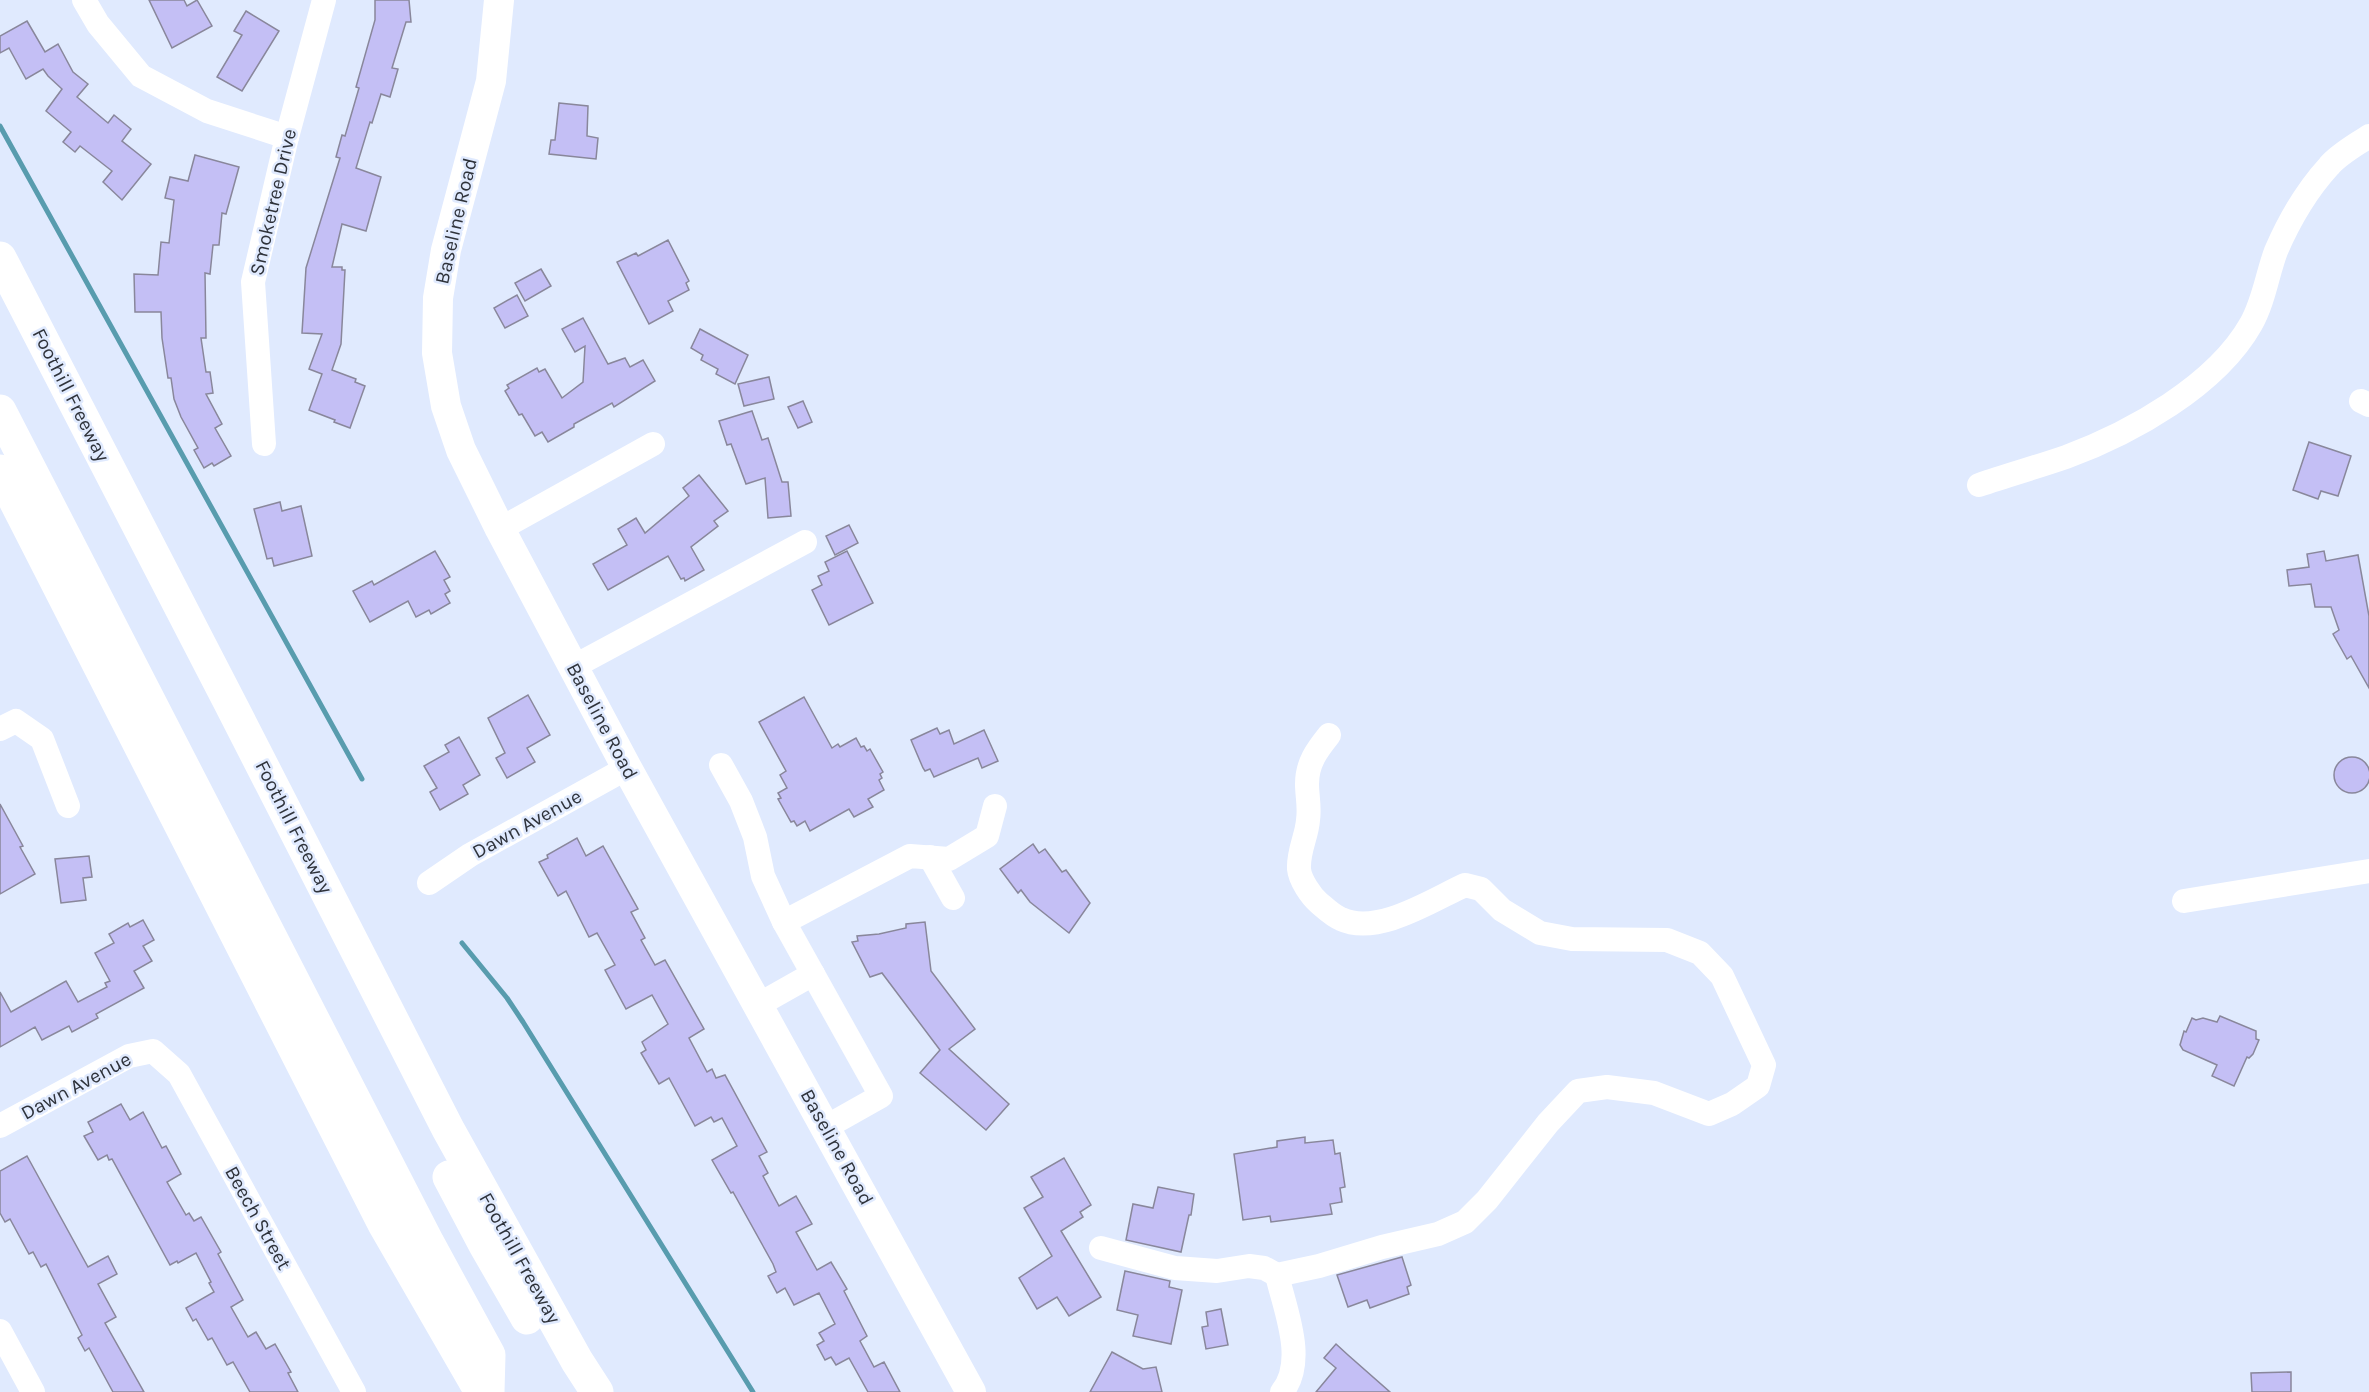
<svg xmlns="http://www.w3.org/2000/svg" width="2369" height="1392" viewBox="0 0 2369 1392" font-family="Karla,sans-serif">
<style>
.lines{fill:none;stroke-linecap:round;stroke-linejoin:round}
.stream{stroke:#589cae;stroke-width:5}
.building{fill:#c4bff5;stroke:#89879b;stroke-width:1.5}
.minor{stroke:#fff;stroke-width:24}
.major{stroke:#fff;stroke-width:30}
.highway{stroke:#fff;stroke-width:33}
.labels{text-anchor:middle;dominant-baseline:central;stroke-width:5;stroke-linejoin:round;paint-order:stroke}
.street-label{font-size:20px;fill:#2f333b;stroke:#e0eafe}
</style>
<rect width="100%" height="100%" fill="#e0eafe"/>
<g class="lines">
<g class="stream">
<path d="M0,126L362,779"/>
<path d="M462,943L507,998L523,1022L753,1392"/>
</g>
</g>
<g class="building">
<path d="M149,0H184L187,6L197,0L212,26L172,48Z"/>
<path d="M375,0H409L411,22H406L392,68L398,69L390,97L381,94L372,123L370,122L356,168L381,177L366,231L342,224L332,267H342V270H345L341,344L332,370L356,379L355,382L365,386L350,428L334,422L335,420L309,410L322,374L309,369L322,334L302,333L306,268L340,158L336,157L342,135L345,136L359,88L356,87L375,20Z"/>
<path d="M246,11L279,31L242,91L217,77L242,35L234,31Z"/>
<path d="M27,21L45,52L58,44L73,72L88,84L77,97L108,123L114,115L131,129L122,141L151,164L122,200L103,182L112,171L80,146L75,152L63,142L71,132L46,111L62,89L48,76L43,69L26,79L9,48L0,53V36Z"/>
<path d="M559,103L588,106L587,136L598,138L596,159L549,154L551,140H555Z"/>
<path d="M195,155L239,167L226,214L222,213L219,245H213L210,274L205,273L206,338H201L206,372H210L213,393L206,394L222,424L215,428L231,456L214,466L212,463L204,468L194,450L198,448L181,417L174,399L171,378H168L162,338L161,312H135L134,274L158,275L161,242L169,243L174,200L165,198L170,177L188,181Z"/>
<path d="M668,240L689,281L686,283L689,290L668,301L673,311L649,324L617,262L636,253L638,256Z"/>
<path d="M541,269L551,286L525,301L515,283Z"/>
<path d="M517,295L528,316L505,328L494,308Z"/>
<path d="M583,318L608,364L625,358L630,367L643,360L655,381L614,407L612,403L574,424V427L548,442L542,432L535,436L522,414L519,415L505,391L509,388L507,385L537,368L539,372L545,369L562,398L583,382L585,346L575,352L562,329Z"/>
<path d="M700,329L748,355L735,384L716,374L718,369L701,360L703,355L691,348Z"/>
<path d="M769,377L774,399L744,406L738,384Z"/>
<path d="M803,401L812,422L798,428L788,407Z"/>
<path d="M752,411L762,440L768,438L782,482H788L791,516L768,518L765,478L746,484L731,444L727,445L719,421Z"/>
<path d="M2309,442L2351,456L2338,496L2321,491L2318,499L2293,490Z"/>
<path d="M699,475L728,511L714,521L718,526L691,547L704,570L685,581L684,578L681,579L668,556L608,590L593,564L627,545L618,529L636,518L645,533L689,496L683,488Z"/>
<path d="M280,502L282,511L301,506L312,556L274,566L272,558L267,559L254,509Z"/>
<path d="M849,525L858,543L835,555L826,536Z"/>
<path d="M435,551L450,577L444,580L450,591L445,594L450,603L431,614L429,610L416,617L408,601L370,622L353,591L372,581L374,585Z"/>
<path d="M847,551L873,603L829,625L812,590L822,585L818,576L829,571L825,562Z"/>
<path d="M2324,551L2326,561L2358,555L2369,616V688L2351,656L2347,659L2333,634L2339,630L2331,607H2315L2311,584L2289,586L2287,570L2309,567L2307,554Z"/>
<path d="M528,695L550,735L527,748L535,762L507,778L496,758L505,753L488,718Z"/>
<path d="M804,697L832,748L838,744L840,747L856,738L861,747L864,746L867,751L870,749L883,772L880,774L882,778L879,780L884,790L868,799L873,807L854,817L849,809L810,831L805,821L797,826L794,821L791,822L778,799L781,798L778,793L787,788L780,775L786,771L759,722Z"/>
<path d="M937,728L940,734L949,730L954,744L984,730L998,761L982,768L978,758L934,777L930,769L925,771L923,768L911,740Z"/>
<path d="M459,737L480,775L463,785L468,794L440,810L430,792L437,788L424,766L449,752L445,745Z"/>
<circle cx="2352" cy="775" r="18"/>
<path d="M0,804L23,846L20,847L35,874L0,894Z"/>
<path d="M577,838L586,856L603,846L638,909L631,912L645,938L641,940L655,965L665,960L704,1029L689,1038L707,1072L712,1069L716,1078L725,1075L767,1152L759,1156L768,1173L763,1176L779,1206L796,1196L812,1224L796,1232L817,1270L831,1262L847,1289L844,1291L867,1336L860,1341L874,1367L884,1362L900,1392H868L849,1358L836,1365L831,1357L825,1360L817,1345L824,1341L819,1333L835,1324L819,1293L794,1305L785,1288L777,1293L768,1276L776,1272L773,1264L733,1192L731,1193L712,1160L737,1146L722,1118L714,1122L711,1117L695,1126L669,1078L659,1084L641,1053L646,1050L642,1042L668,1024L652,995L626,1009L605,970L615,965L597,933L589,937L566,891L558,896L539,862L548,858L547,855Z"/>
<path d="M1033,844L1039,853L1045,849L1062,872L1066,870L1090,903L1069,933L1030,902L1021,890L1018,893L1000,869Z"/>
<path d="M89,856L92,877L83,878L86,900L61,903L55,859Z"/>
<path d="M143,920L154,940L143,946L152,961L134,971L144,988L96,1014L98,1018L72,1032L69,1026L42,1040L35,1027L0,1047V992L11,1012L66,981L78,1002L107,987L105,983L110,981L95,953L114,943L109,934L128,923L130,927Z"/>
<path d="M925,922L931,971L975,1029L949,1049L1009,1104L986,1130L920,1073L940,1050L882,973L870,977L852,942L858,941L857,936L879,934L906,928V924Z"/>
<path d="M2220,1016L2256,1031V1039L2259,1040L2253,1054L2249,1058L2247,1057L2234,1086L2212,1076L2217,1065L2183,1050L2180,1045L2184,1031L2186,1032L2192,1018L2196,1020L2203,1018L2217,1022Z"/>
<path d="M121,1104L130,1120L143,1112L162,1148L166,1146L181,1174L167,1182L186,1215L189,1213L194,1221L201,1217L221,1252L218,1254L243,1300L231,1307L248,1337L256,1332L266,1349L275,1344L291,1372L288,1373L298,1392H250L233,1362L227,1365L212,1338L208,1340L196,1319L193,1321L186,1308L214,1292L209,1283L211,1282L196,1253L178,1263L177,1261L170,1265L112,1159L109,1160L107,1155L98,1160L84,1136L93,1132L88,1122Z"/>
<path d="M1305,1137V1143L1333,1140L1335,1154L1340,1153L1345,1187L1340,1188L1342,1202L1330,1204L1332,1214L1271,1222L1270,1216L1243,1220L1234,1154L1277,1147V1141Z"/>
<path d="M27,1156L88,1267L108,1256L117,1274L98,1284L116,1317L105,1323L144,1392H113L89,1348L85,1351L78,1338L82,1335L46,1264L41,1267L33,1252L29,1254L10,1219L5,1222L0,1213V1171Z"/>
<path d="M1064,1158L1091,1205L1080,1212L1083,1217L1061,1231L1101,1297L1069,1316L1057,1297L1037,1309L1019,1278L1052,1256L1024,1208L1043,1197L1031,1177Z"/>
<path d="M1158,1187L1194,1194L1191,1215H1189L1181,1252L1126,1240L1133,1204L1153,1208Z"/>
<path d="M1402,1257L1411,1285L1407,1287L1409,1294L1370,1308L1367,1300L1348,1307L1337,1275Z"/>
<path d="M1125,1271L1170,1281L1169,1287L1182,1290L1171,1344L1133,1336L1138,1315L1117,1310Z"/>
<path d="M1221,1309L1228,1345L1206,1349L1202,1327L1208,1326L1206,1312Z"/>
<path d="M1336,1344L1348,1355L1390,1392H1316L1336,1368L1324,1358Z"/>
<path d="M1112,1352L1143,1369L1156,1367L1162,1392H1090Z"/>
<path d="M2291,1372V1392H2252L2251,1373Z"/>
</g>
<g class="lines">
<g class="minor">
<path d="M84,0L98,24L141,76L207,111L287,137"/>
<path d="M2361,401L2369,405"/>
<path d="M264,444L253,282L287,137L324,0"/>
<path d="M1979,485C2008,475 2037,467 2066,457C2131,433 2216,386 2251,324C2264,301 2267,275 2276,251C2289,221 2307,190 2329,166C2339,154 2356,145 2369,136"/>
<path d="M500,529L653,444"/>
<path d="M573,667L805,542"/>
<path d="M0,729L16,721L42,739L68,806"/>
<path d="M721,765L741,801L755,837L763,876L784,922"/>
<path d="M930,857L953,898"/>
<path d="M429,883L470,855L627,768"/>
<path d="M2184,901L2369,871"/>
<path d="M758,1005L813,974"/>
<path d="M0,1126L129,1056L153,1051L179,1074L354,1392"/>
<path d="M826,1127L881,1096L784,922L910,856L949,859L987,836L995,806"/>
<path d="M1101,1248L1175,1268L1217,1271L1249,1266L1264,1268L1277,1275L1319,1266L1382,1247L1438,1234L1465,1222L1487,1200L1548,1123L1578,1091L1607,1087L1654,1093L1709,1114L1732,1104L1758,1086L1764,1065L1722,976L1700,953L1667,940L1572,939L1540,933L1502,910L1481,889L1465,885C1432,900 1378,936 1341,919C1333,916 1326,909 1319,903C1311,896 1300,880 1299,869C1298,851 1307,836 1308,820C1310,807 1307,796 1307,784C1307,763 1317,750 1329,735"/>
<path d="M1277,1275C1285,1310 1307,1361 1282,1392"/>
<path d="M0,1331L33,1392"/>
</g>
<path class="major" d="M499,0L491,81L446,250L438,298L437,353L446,406L461,450L500,529L627,768L971,1392"/>
<g class="highway">
<path d="M0,258L229,701L448,1129L577,1361L597,1392"/>
<path d="M0,411L428,1243L489,1355L488,1392"/>
<path d="M0,471L384,1224L481,1392"/>
<path d="M449,1177L485,1245L527,1318"/>
</g>
</g>
<g class="labels">
<g class="street-label">
<text transform="translate(273 202) rotate(-77)">Smoketree Drive</text>
<text transform="translate(456 221) rotate(-77)">Baseline Road</text>
<text transform="translate(71 395) rotate(63)">Foothill Freeway</text>
<text transform="translate(602 721) rotate(62)">Baseline Road</text>
<text transform="translate(527 824) rotate(-29)">Dawn Avenue</text>
<text transform="translate(294 827) rotate(63)">Foothill Freeway</text>
<text transform="translate(76 1086) rotate(-28)">Dawn Avenue</text>
<text transform="translate(837 1147) rotate(61)">Baseline Road</text>
<text transform="translate(258 1218) rotate(61)">Beech Street</text>
<text transform="translate(520 1258) rotate(61)">Foothill Freeway</text>
</g>
</g>
</svg>
